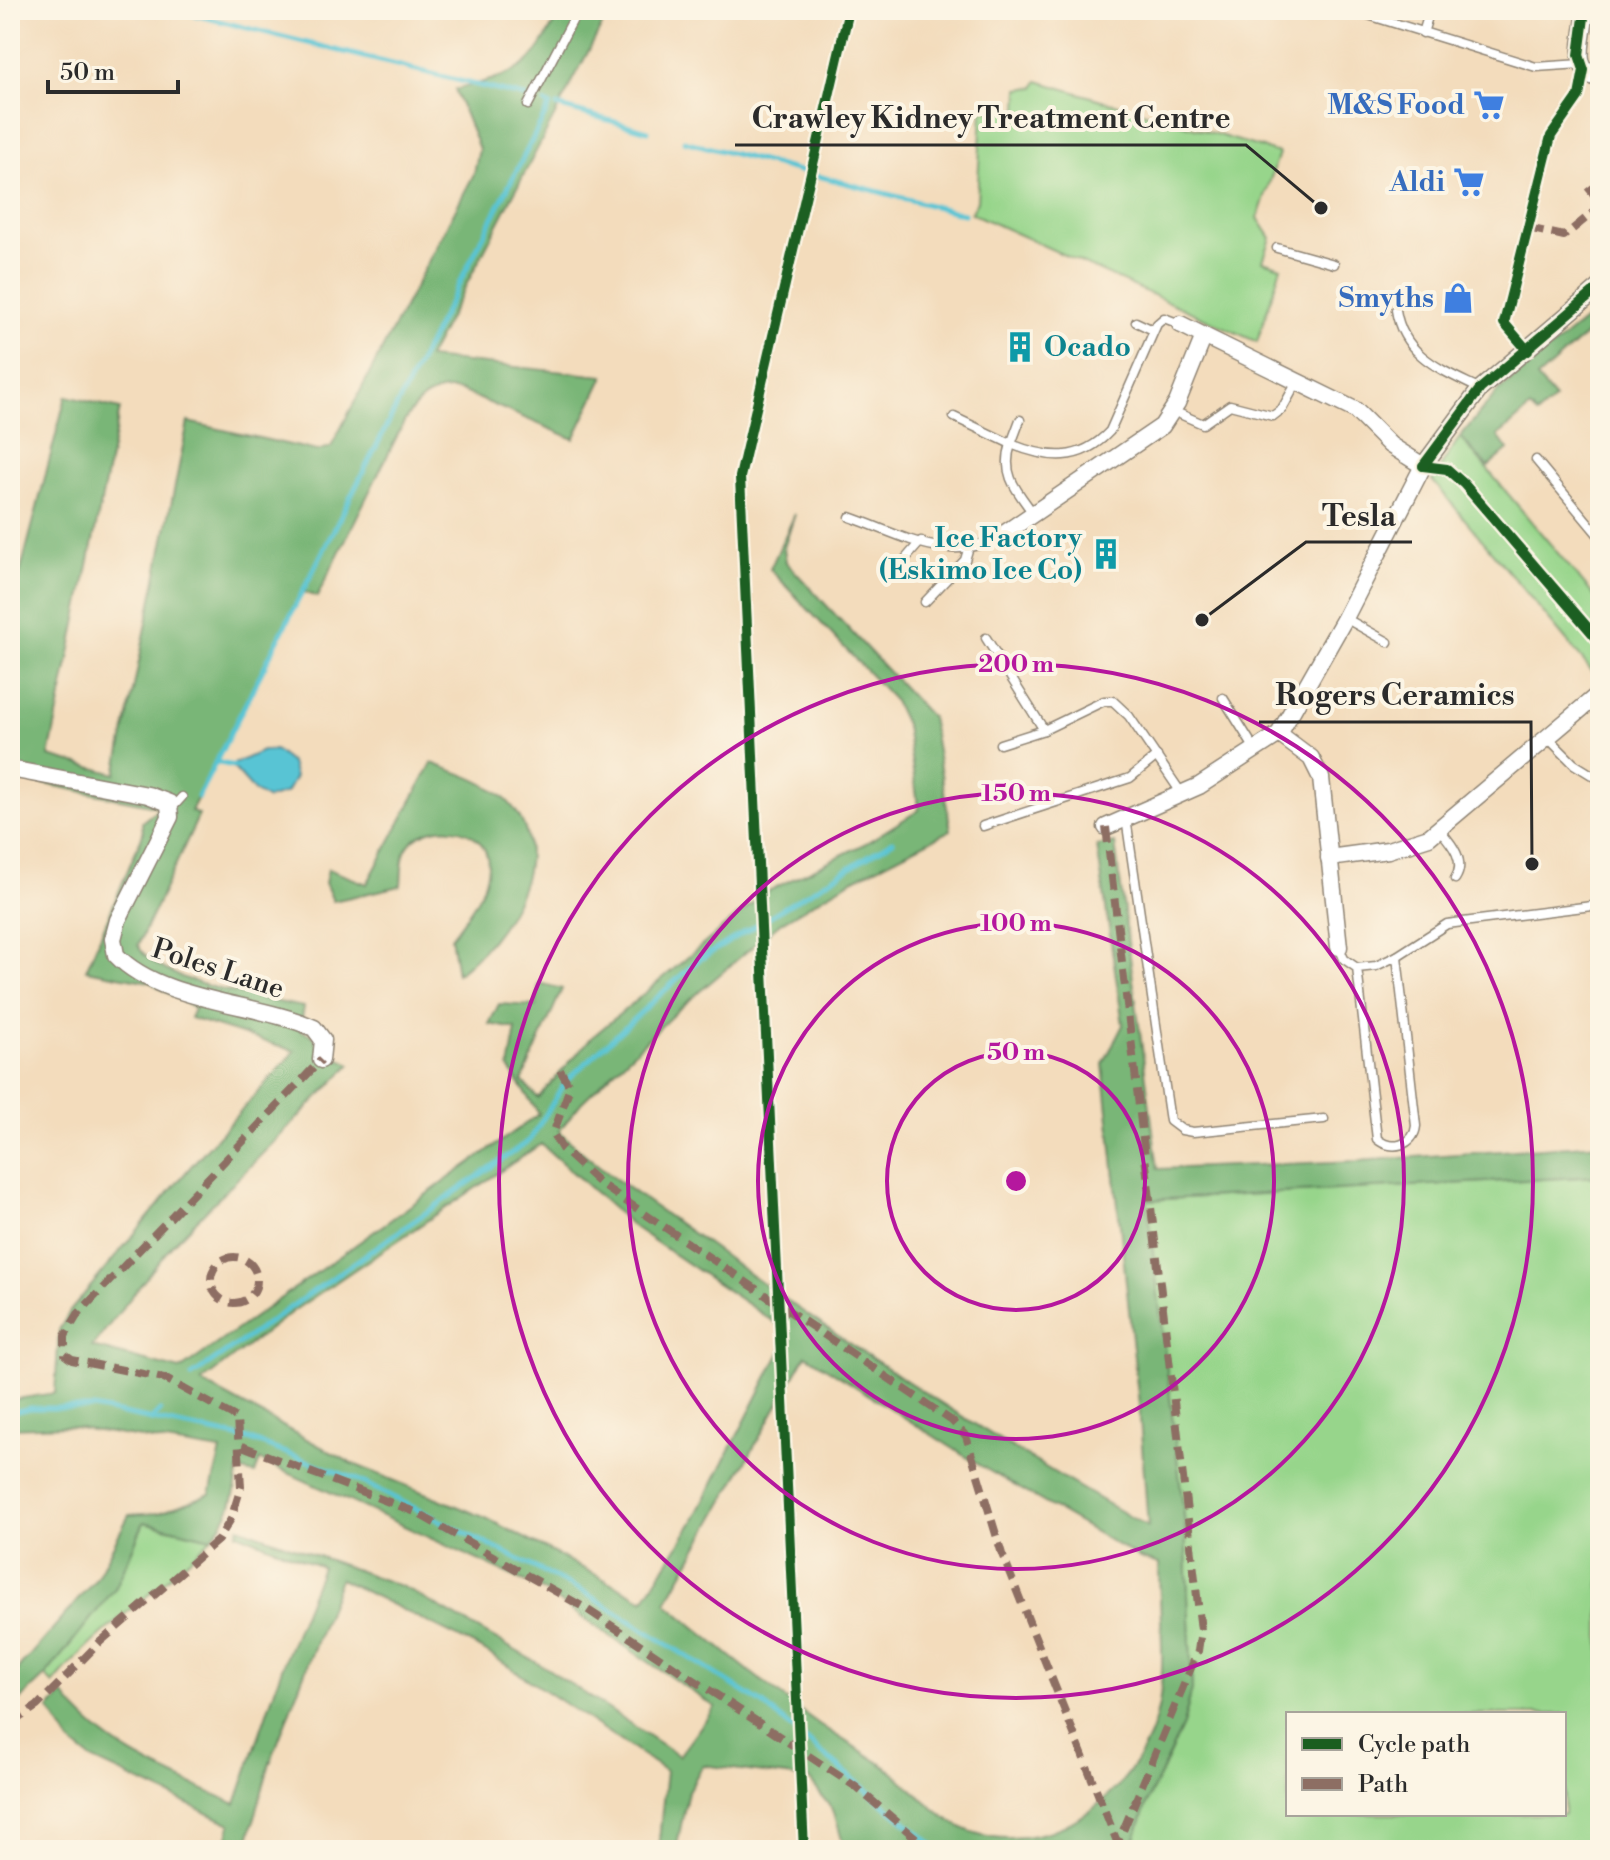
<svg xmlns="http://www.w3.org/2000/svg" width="1610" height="1860" viewBox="0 0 1610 1860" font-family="'Libre Bodoni',serif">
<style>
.green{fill:#97d58b;stroke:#61805b;stroke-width:2;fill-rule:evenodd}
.forest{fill:#79b677;stroke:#527051;stroke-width:2;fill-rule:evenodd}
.water{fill:#59c4d4;stroke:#427880;stroke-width:2}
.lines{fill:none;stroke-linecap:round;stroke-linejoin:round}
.stream{stroke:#59c4d4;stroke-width:5}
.lane-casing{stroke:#8f8474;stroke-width:11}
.street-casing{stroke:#8f8474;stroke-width:19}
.lane{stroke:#fff;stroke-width:8}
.street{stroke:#fff;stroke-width:16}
.quiet{stroke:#8d6e63;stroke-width:8;stroke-dasharray:16 8;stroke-linecap:butt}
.cycleway-casing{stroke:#fcf5e5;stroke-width:15}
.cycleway{stroke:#1b5e20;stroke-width:10}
.ring{fill:none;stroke:#b5179e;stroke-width:4}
.labels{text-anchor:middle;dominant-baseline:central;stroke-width:8;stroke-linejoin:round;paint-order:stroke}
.shop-label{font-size:28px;font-weight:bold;fill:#366cbe;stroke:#fcf5e5;text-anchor:end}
.culture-label{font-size:28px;font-weight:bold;fill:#0d838f;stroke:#fcf5e5;text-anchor:start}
.street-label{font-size:28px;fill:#2b2b2b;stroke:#fcf5e5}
.centre{fill:#b5179e;stroke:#fcf5e5;stroke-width:4}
.ring-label{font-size:24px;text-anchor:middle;font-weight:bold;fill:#b5179e;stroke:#fcf5e5;stroke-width:8;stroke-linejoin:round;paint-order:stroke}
.leader{fill:none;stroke:#2b2b2b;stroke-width:3}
.callout-dot{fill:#2b2b2b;stroke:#fcf5e5;stroke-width:3}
.callout-label{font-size:30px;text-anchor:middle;font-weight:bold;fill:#2b2b2b;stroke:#fcf5e5;stroke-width:8;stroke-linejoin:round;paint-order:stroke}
</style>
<rect width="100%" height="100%" fill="#fcf5e5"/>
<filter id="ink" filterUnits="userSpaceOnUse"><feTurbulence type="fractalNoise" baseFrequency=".0125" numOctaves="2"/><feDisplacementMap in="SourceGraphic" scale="16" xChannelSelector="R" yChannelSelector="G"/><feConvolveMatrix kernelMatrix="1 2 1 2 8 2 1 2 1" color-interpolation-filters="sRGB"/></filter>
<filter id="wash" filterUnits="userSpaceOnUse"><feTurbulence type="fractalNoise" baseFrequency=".006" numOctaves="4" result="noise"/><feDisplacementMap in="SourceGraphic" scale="32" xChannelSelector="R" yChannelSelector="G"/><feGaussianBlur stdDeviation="1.8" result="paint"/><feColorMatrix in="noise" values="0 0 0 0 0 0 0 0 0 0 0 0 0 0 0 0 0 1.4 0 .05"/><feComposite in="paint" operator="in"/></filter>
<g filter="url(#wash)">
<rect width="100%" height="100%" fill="#f3dcbc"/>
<g class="green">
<path d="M1038,81L1279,153L1258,218L1271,238L1263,261L1281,267L1257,342L971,213L977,201L982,111L1018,110L1019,89L1035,87Z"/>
<path d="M1460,437L1600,603V675L1597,677L1432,480Z"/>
<path d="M1600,1176V1850H1131L1148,1800L1183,1725L1192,1689L1185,1525L1146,1200ZM1288,1714H1564V1814H1288Z"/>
<path d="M144,1522L211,1538C161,1591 98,1628 53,1684L45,1676L116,1587Z"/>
</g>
<g class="forest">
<path d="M560,10H610L428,358L604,376L574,439L461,391C435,386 417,399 404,422L317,597L302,591L191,811L199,815L138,945C154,983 266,999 304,1007L300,1030L312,1035L326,1053L351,1064L172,1245L92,1347L180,1370L539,1114L509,1068L516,1029L489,1024L499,1004L536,1006L539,983L562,989L522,1081L538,1098L591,1038L766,892L866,843L919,810L906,726L893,699L770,569L795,514L784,548L786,562L931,717L951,830L852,880L780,923L678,1010L582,1102L559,1131C603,1174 659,1209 709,1245C850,1348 996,1441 1148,1527L1139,1405L1103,1064L1123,1025L1097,846L1115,843L1158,1169L1357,1161L1600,1144V1176L1147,1200L1185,1525L1192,1689L1183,1725L1148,1800L1131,1850H845L834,1812L809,1779L703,1765L688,1791L676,1850H658L666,1771L482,1649L340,1579L269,1766L246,1850H225L231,1824L91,1759L70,1742L49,1709L63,1694C106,1752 172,1775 236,1804L285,1659L322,1567L237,1533L239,1527L403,1587L548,1669L679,1756L715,1707L539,1588L260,1460L255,1474L238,1470C236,1497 229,1518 211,1538L144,1522L116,1587L45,1676L10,1709V1678L96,1579L129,1515L159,1513L210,1494L221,1451L67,1426L10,1428V1400L55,1393L59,1330L70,1311L192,1165L295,1051L190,1018L194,1009L150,982L86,970L143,834L142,822L160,807L10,777V612L66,396L120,409L49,756L116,774L188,422L317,451L331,447L474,174L479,149L455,90C519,72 531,73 560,10ZM541,1144L635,1228L790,1333L693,1522L644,1600L486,1518L351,1463L201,1382L293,1311ZM806,1355L979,1465L1140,1558L1159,1564C1159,1610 1166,1659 1159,1704C1145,1786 1057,1860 972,1832C941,1821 916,1790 890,1770C867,1753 842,1740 819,1724C766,1686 716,1645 666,1603Z"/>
<path d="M1600,308V322L1537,378L1555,399L1537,415L1530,408L1498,436L1508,450L1488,467L1460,437L1497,392Z"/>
<path d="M432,763C455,772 484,780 503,797C564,851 504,938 457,974L451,937C466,917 487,892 488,865C488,821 423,819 407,848C401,857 402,874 401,885L396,887L333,901L325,883L328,869L367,884Z"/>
</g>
<path class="water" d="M275,750L291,763L295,777L286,793L267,799L255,792L231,765L262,751Z"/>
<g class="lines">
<g class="stream">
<path d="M175,10L525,97"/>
<path d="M557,106L648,131"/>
<path d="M684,141L964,214"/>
<path d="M215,762L234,766"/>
<path d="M198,797L550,105L545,103"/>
<path d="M192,1376L530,1140L566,1081L697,961L893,841"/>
<path d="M10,1413L30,1408H93L248,1439L356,1479L584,1592L763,1704L939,1850"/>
<path d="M151,1420L160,1411"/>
</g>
</g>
</g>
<g filter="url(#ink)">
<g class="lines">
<defs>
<g id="lane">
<path d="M1352,10L1536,67L1581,64"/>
<path d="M1423,33L1430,10"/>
<path d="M528,105L578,10"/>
<path d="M1277,248L1334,264"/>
<path d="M1396,310C1403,356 1442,370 1480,389"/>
<path d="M1136,322L1153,330"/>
<path d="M1173,411L1203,424L1230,405L1273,416L1282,409L1297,382"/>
<path d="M954,417L1011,444L1020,420"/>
<path d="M1536,460L1600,537"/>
<path d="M1033,513C1016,490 1001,474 1011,444C1048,459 1080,463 1110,431L1157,324L1164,318L1180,324"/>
<path d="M850,517C905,536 951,567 1005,533"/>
<path d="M894,572L921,541"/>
<path d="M925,602L965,560L968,550"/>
<path d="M1345,618L1388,642"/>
<path d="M986,638L1044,730L1104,701H1113L1129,716L1182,794"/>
<path d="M1223,698L1256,751"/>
<path d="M1548,738L1574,764L1600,780"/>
<path d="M1000,744L1044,730"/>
<path d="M171,809L182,797"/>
<path d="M1126,818L1170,1121L1182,1130L1193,1132L1324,1119"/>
<path d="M983,826L1130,778L1157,756"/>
<path d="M1440,830C1451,843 1467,861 1455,879"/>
<path d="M1339,947L1344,959L1357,968L1377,1139C1391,1151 1414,1146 1416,1126L1397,956L1376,966L1357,968"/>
<path d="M1397,956L1447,924L1600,905"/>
</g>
<g id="street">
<path d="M1585,10C1586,35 1567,70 1600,79"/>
<path d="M1180,324L1204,336"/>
<path d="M1005,533L1162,426L1177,403L1204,336L1355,410L1390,445L1423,466"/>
<path d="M1279,734L1311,758L1321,778L1339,947"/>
<path d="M10,769L148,795L169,803L170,817L118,920L113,939L116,955C161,1002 256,1002 314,1028L323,1040L321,1060"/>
<path d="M1106,827L1199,786L1279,734L1345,618L1423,466L1480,389L1600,287"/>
<path d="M1329,858L1388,850L1429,837L1600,693"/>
</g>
</defs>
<use href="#lane" class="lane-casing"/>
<use href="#street" class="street-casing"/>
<use href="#lane" class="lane"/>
<use href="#street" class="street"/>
<g class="quiet">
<path d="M1588,187L1600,202"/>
<path d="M1528,228L1564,236L1600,207"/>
<path d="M1106,827L1201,1630L1198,1651L1115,1850"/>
<path d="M560,1070L570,1087L553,1134L562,1149L599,1183L952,1421L966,1436L1002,1554L1118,1844"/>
<circle cx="234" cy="1280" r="23"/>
<path d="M242,1446L415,1512L585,1608L856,1787L930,1850"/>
<path d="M10,1724L37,1706L100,1642L218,1540L231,1519L241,1487L237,1418L164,1378L72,1360L65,1355V1336L78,1314L321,1060"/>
</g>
<defs>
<g id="cycleway">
<path d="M1528,351L1504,323L1551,136L1579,96L1584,70L1579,55L1585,10"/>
<path d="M1423,466L1447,469L1464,484L1600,642"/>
<path d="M1423,466L1480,389L1600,287"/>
<path d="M804,1850L740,477L849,10"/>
</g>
</defs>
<use href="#cycleway" class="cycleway-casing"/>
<use href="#cycleway" class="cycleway"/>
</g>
</g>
<g class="ring">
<circle cx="1016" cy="1181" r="129"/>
<circle cx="1016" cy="1181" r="258"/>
<circle cx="1016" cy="1181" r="388"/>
<circle cx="1016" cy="1181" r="517"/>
</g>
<defs>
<symbol id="supermarket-bare" viewBox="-9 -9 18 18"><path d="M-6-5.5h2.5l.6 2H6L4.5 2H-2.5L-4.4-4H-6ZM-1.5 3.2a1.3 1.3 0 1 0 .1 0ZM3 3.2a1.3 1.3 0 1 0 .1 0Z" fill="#3f7fe0" stroke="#fcf5e5" stroke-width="2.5" paint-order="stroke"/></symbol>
<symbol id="shop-bare" viewBox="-9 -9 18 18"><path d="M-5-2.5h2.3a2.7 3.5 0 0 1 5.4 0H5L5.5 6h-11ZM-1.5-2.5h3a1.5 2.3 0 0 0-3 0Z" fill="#3f7fe0" stroke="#fcf5e5" stroke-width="2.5" paint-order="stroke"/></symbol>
<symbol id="building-bare" viewBox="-9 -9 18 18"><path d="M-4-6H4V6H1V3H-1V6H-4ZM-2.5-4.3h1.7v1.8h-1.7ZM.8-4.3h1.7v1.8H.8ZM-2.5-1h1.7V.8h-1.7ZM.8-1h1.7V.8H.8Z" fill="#0f9aa8" stroke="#fcf5e5" stroke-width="2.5" paint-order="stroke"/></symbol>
</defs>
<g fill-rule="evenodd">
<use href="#supermarket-bare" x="1467" y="83" width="44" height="44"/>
<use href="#supermarket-bare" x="1447" y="160" width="44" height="44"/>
<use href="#shop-bare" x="1436" y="276" width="44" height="44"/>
<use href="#building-bare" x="998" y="325" width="44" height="44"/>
<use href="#building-bare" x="1084" y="532" width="44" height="44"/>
</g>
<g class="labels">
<g class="shop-label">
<text x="1465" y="105">M&amp;S Food</text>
<text x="1445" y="182">Aldi</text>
<text x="1434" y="298">Smyths</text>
</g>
<g class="culture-label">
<text x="1044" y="347">Ocado</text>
<text x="1082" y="538" text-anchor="end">Ice Factory<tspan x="1082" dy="32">(Eskimo Ice Co)</tspan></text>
</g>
<g class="street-label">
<text transform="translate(218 969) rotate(18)">Poles Lane</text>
</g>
</g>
<circle cx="1016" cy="1181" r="12" class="centre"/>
<g class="ring-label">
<text x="1016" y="672">200 m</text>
<text x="1016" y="801">150 m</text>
<text x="1016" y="931">100 m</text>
<text x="1016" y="1060">50 m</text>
</g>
<path class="leader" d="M1321 208L1246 145H735M1202 620L1306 542H1412M1532 864L1531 722H1259"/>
<g class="callout-dot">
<circle cx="1321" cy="208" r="8"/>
<circle cx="1202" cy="620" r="8"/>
<circle cx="1532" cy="864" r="8"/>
</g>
<g class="callout-label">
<text x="991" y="128">Crawley Kidney Treatment Centre</text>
<text x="1359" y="526">Tesla</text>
<text x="1395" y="705">Rogers Ceramics</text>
</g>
<rect width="1610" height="1860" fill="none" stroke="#fcf5e5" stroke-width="40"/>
<rect x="1286" y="1712" width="280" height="104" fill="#fcf5e5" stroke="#a8a49b" stroke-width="2"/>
<rect x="1302" y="1738" width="40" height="12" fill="#1b5e20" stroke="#a8a49b" stroke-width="2"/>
<text x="1358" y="1752" font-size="24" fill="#2b2b2b">Cycle path</text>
<rect x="1302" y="1778" width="40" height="12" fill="#8d6e63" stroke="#a8a49b" stroke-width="2"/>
<text x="1358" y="1792" font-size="24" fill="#2b2b2b">Path</text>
<path d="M48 80v12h130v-12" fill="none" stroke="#2b2b2b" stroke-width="4"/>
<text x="60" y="80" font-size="24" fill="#2b2b2b" stroke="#fcf5e5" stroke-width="6" paint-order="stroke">50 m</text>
</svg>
